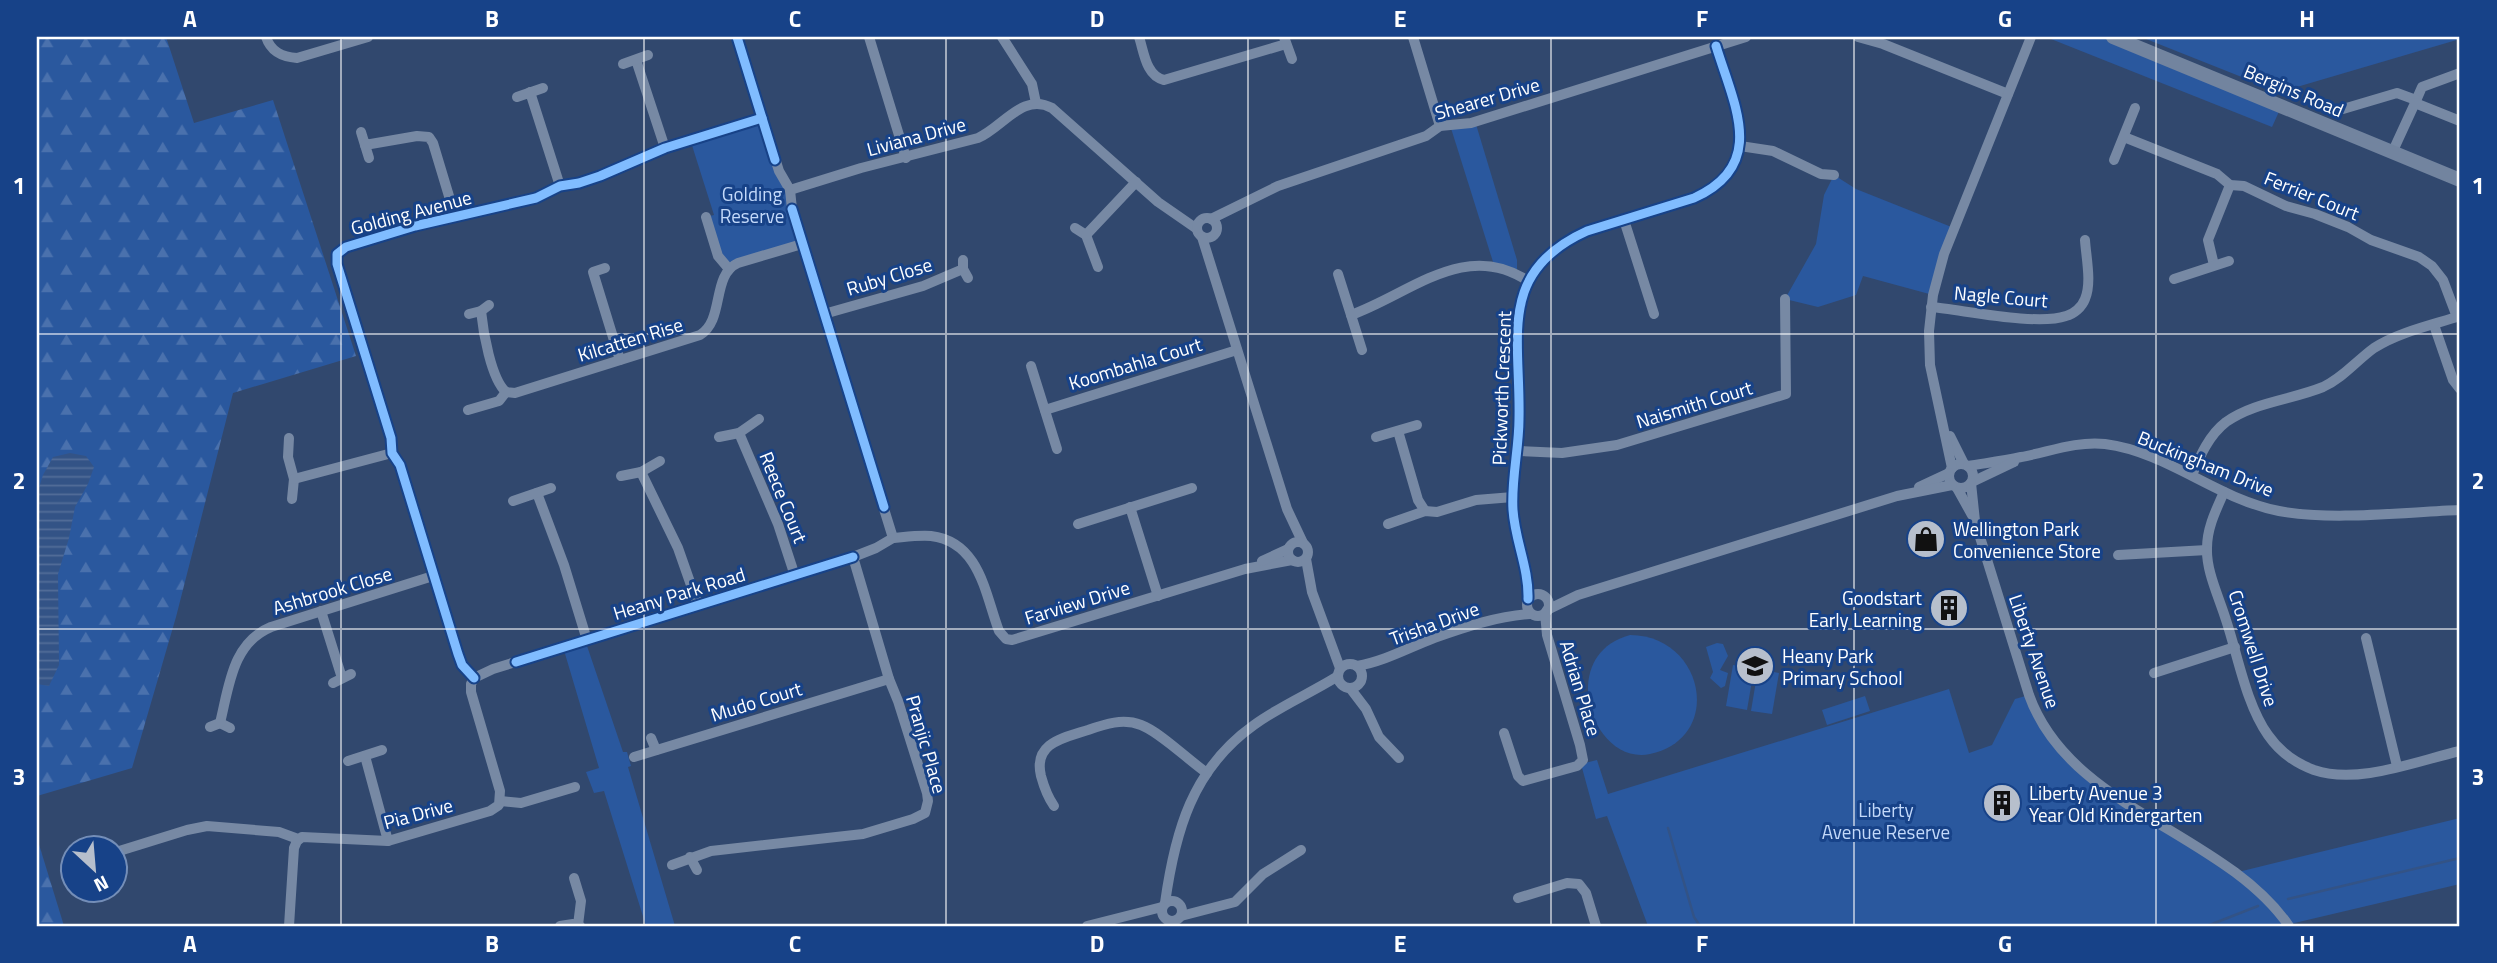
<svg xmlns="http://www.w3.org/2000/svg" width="2497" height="963" viewBox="0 0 2497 963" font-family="'Titillium Web',sans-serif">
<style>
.green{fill:#2a589e}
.forest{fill:url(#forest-firs)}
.water{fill:url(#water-rules)}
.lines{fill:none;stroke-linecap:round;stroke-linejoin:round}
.stream{stroke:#335386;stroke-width:2.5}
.street{stroke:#7789a4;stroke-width:10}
.secondary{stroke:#72849f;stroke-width:14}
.cycleway-casing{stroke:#174288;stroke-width:13}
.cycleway{stroke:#80bcff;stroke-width:9}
.grid{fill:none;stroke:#fff;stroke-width:2;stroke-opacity:0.55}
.labels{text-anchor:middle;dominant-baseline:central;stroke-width:6;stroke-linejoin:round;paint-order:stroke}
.street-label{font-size:19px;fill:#fff;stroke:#174288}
.park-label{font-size:19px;fill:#c3d9fa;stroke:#174288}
.poi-label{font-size:19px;fill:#fff;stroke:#174288;text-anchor:start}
.neatline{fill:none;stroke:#fff;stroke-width:2.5}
.grid-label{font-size:23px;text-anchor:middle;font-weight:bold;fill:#fff}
</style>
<defs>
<pattern id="forest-firs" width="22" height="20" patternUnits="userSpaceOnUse" patternTransform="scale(1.75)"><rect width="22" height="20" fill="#2a589e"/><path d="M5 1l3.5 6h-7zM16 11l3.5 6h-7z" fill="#4a71ad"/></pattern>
<pattern id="water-rules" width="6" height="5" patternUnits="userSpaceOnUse" patternTransform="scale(1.75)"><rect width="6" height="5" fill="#335386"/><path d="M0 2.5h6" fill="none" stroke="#526d98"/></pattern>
</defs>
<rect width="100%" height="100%" fill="#31486e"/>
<g class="green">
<path d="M2046,37H2113L2282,105L2272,127Z"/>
<path d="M2141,37H2460V39L2290,89L2287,95Z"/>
<path d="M762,118L802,244L733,265L722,262L706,217L714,215L690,139Z"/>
<path d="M1475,121L1517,260V274L1494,265L1450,125Z"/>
<path d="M1834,175L1856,189L1954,228L1933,295L1863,276L1856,295L1818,307L1785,299L1816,244L1824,195Z"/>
<path d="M1630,635C1704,635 1725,738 1650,754C1592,766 1555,655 1630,635Z"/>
<path d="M585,640L623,752H627L631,766L628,767L675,926H646L604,791L594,793L586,772L599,768L563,647Z"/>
<path d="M1717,643L1723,644L1728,656L1720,670L1728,673L1725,686L1721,688L1710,678L1713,672L1706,647Z"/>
<path d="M1733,665L1754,669L1747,710L1726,706Z"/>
<path d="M1758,669L1779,673L1772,714L1751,711Z"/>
<path d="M1949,689L1969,753L1992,745L2015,699L2029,695L2074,764L2234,873L2460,818V884L2282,926H1648L1607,816L1596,819L1581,764L1597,760L1608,794Z"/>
<path d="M1865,696L1870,711L1827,725L1822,710Z"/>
</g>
<g class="forest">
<path d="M37,37H166L194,123L273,100L356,356L233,393L176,617L132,768L37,796Z"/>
<path d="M37,838L64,926H37Z"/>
</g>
<path class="water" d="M70,453L86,456L94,467L88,484L75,507L69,538L58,574L59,665L49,686L37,684V494L43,475L53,457Z"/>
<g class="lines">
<g class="stream">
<path d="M1668,828L1694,917L1700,926"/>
<path d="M2288,899L2460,858"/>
<path d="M2207,926L2258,906"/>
</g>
<g class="street">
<path d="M266,37C271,52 282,57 297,58L368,37"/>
<path d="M737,37L779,171L790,190L792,209L802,244L893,538"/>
<path d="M869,37L906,158"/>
<path d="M1002,37L1032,84L1036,103"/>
<path d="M1139,37C1144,52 1146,76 1164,80L1286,44"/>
<path d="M1284,37L1292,59"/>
<path d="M1413,37L1440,126"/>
<path d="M1858,37L1883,44L2008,94"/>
<path d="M636,60L665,148"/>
<path d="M623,64L648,55"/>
<path d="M530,92L560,186"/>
<path d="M517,97L543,88"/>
<path d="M2415,103L2422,87L2460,73"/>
<path d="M2343,109L2397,93L2416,100"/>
<path d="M361,132L365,145L417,136L429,137L433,143L455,216"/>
<path d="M2124,137L2217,174L2230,185L2244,186L2286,206L2315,214L2348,227L2371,240L2419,257L2432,266L2443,280L2457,317"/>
<path d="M365,145L369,158"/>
<path d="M1740,146L1773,151L1821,174L1834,175"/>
<path d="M2392,153L2415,103L2460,121"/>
<path d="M2114,160L2135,108"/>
<path d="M790,190L861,168L978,138C1003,127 1023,92 1052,108L1158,202L1197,229"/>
<path d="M706,217L718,256L729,269"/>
<circle cx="1207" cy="228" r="10"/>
<path d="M1211,219L1278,186L1426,136L1440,126L1471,123L1746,37"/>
<path d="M1624,220L1654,314"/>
<path d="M1075,228L1086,235L1098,267"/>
<path d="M1086,235L1136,182"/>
<path d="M1202,237L1287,509L1303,543"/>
<path d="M2214,265L2208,240L2230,185"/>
<path d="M605,268L593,272L620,360"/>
<path d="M963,269L968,278"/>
<path d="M1338,274L1351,315"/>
<path d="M2174,279L2229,261"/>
<path d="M1931,307C1964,310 2037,326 2066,316C2074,314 2082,307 2085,299C2092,283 2086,257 2085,240"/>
<path d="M481,311C483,331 491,379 506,392L515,393L700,335C725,320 711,275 738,263L802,244"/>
<path d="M469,314L481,311L489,305"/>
<path d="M824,314L923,286L963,269V260"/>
<path d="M2434,325L2453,380L2460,389"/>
<path d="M1362,350L1351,315C1410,294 1465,239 1528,281"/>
<path d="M1031,366L1057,449"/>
<path d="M468,410L499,401L506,392"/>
<path d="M1045,410L1237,350"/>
<path d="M1398,431L1418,500L1425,511"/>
<path d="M739,433L778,524L795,576"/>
<path d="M1950,436L1964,464"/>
<path d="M719,437L739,433L759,419"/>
<path d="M1376,437L1417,425"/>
<path d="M289,438L288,457L294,479L292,499"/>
<path d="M1518,451L1562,453L1617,445L1786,394L1785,299"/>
<circle cx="1961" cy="476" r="12"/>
<path d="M1968,466C1986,463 2003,461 2021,457C2049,452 2075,441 2105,444C2168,452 2217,499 2279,511C2332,521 2405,512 2460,510"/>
<path d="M1952,468L1930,365L1929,331L1933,295L1944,254L2031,37"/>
<path d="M641,472L678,548L698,605"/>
<path d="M2192,475C2200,456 2209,435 2226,422C2254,402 2291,400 2323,387C2343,378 2356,361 2374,348C2399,332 2432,325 2460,316"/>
<path d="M621,476L641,472L660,461"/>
<path d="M294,479L392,453"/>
<path d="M1972,482L2014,462"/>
<path d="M1971,483L1975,521L2029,695C2070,810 2223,831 2289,926"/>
<path d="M1919,487L1949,473"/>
<path d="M1957,488L1972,515"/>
<path d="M2224,492C2216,510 2207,528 2207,548C2206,571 2219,597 2226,620C2238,656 2246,704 2268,735C2279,751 2295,763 2314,770C2358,785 2416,761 2460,751"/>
<path d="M537,493L564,565L587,640"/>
<path d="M513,501L551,488"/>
<path d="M1130,507L1158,596"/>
<path d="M1078,524L1192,488"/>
<path d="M1388,524L1425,511L1437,512L1476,500L1513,497"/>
<path d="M893,538C905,537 919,535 931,536C980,542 985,594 999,631L1006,639L1012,640L1245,569L1292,560"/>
<circle cx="1298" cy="552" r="10"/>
<path d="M2118,555L2207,550"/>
<path d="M1306,559L1312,592L1340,668"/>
<path d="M1262,561L1288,549"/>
<circle cx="1538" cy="605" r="11"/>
<path d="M1528,599C1529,568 1515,541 1513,510C1511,480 1519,449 1519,419C1521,338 1496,272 1587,231L1694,198C1768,165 1734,105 1716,46"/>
<path d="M1547,610L1578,595L1897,496L1952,485"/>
<path d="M321,611L342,678"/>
<path d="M2366,638L2397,766"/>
<circle cx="1350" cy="676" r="12"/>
<path d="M1357,666C1385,661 1408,648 1434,638C1465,627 1498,616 1530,614"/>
<path d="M2154,673L2235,647"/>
<path d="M474,678L462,665L458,654L400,465L392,453L391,438L337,264V254L346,247L415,226L536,198L560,186L579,183L600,176L665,148L762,118"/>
<path d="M474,678L493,669L853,557L876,548L893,538"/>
<path d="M333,683L351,674"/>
<path d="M1350,688L1366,709L1379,737L1399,758"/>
<path d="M220,723L230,728"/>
<path d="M210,727L220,723C229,687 232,643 271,627L433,576"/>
<path d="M1504,733L1518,776L1523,781L1577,766L1583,760L1580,745L1547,635L1545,613"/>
<path d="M651,738L656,750"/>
<path d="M365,756L388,841"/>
<path d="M634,757L889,679"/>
<path d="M348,761L382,750"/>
<path d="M501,801L521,803L575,787"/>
<path d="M1054,806C1047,796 1044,787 1041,776C1033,743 1063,738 1088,730C1105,724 1123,718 1141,725C1160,732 1188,760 1207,773"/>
<path d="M116,852L187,830L207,826L279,832L298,839"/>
<path d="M73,855H74"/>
<path d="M690,857L697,870"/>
<path d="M672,865L711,851L863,834L913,819L925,813L928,801L927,793L898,701L889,679L853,557"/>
<path d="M574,878L581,901L578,925"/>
<path d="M1518,898L1567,883L1579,884L1586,893L1596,926"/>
<circle cx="1172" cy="911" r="10"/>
<path d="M1165,903C1175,832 1192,769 1254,725C1280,706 1311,693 1338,676"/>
<path d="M1181,916L1235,902L1263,874L1301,850"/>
<path d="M289,926L294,848L297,841L302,837L388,841L490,811L499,805L500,791L471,692V684L474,678"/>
<path d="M560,926L573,924L580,926"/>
<path d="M1087,926L1162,907"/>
</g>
<path class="secondary" d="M2113,37L2460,180"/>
<defs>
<g id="cycleway">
<path d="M737,37L775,160"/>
<path d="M792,209L884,507"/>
<path d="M1528,599C1529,568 1515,541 1513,510C1511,480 1519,449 1519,419C1521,338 1496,272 1587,231L1694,198C1768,165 1734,105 1716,46"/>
<path d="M516,662L853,557"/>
<path d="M474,678L462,665L458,654L400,465L392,453L391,438L337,264V254L346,247L415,226L536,198L560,186L579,183L600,176L665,148L762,118"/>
</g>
</defs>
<use href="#cycleway" class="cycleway-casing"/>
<use href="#cycleway" class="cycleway"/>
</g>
<path class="grid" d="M341,37V926M644,37V926M946,37V926M1248,37V926M1551,37V926M1854,37V926M2156,37V926M37,334H2460M37,629H2460"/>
<defs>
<symbol id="shop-disc" viewBox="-11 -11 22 22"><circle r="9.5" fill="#b7bfcc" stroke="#174288"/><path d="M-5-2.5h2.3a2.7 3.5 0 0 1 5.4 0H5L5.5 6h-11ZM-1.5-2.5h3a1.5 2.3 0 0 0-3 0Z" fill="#111"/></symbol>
<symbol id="building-disc" viewBox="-11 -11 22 22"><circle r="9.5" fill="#b7bfcc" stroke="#174288"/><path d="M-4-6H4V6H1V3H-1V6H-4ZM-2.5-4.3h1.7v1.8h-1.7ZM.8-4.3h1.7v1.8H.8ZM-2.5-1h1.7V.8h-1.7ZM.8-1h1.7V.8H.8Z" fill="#111"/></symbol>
<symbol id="school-disc" viewBox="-11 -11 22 22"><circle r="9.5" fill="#b7bfcc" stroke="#174288"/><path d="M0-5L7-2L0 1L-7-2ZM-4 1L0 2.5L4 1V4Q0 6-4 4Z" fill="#111"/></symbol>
</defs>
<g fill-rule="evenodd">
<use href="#shop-disc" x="1904" y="517" width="44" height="44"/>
<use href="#building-disc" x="1927" y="586" width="44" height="44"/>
<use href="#school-disc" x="1733" y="644" width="44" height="44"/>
<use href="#building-disc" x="1980" y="781" width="44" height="44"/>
</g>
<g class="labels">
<g class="street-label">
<text transform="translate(2294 90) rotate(23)">Bergins Road</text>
<text transform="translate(1487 98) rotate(-16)">Shearer Drive</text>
<text transform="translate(916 136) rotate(-15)">Liviana Drive</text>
<text transform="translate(2312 195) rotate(22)">Ferrier Court</text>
<text transform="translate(411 212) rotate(-15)">Golding Avenue</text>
<text transform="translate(889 276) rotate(-17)">Ruby Close</text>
<text transform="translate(2001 296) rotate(5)">Nagle Court</text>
<text transform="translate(630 339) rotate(-17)">Kilcatten Rise</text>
<text transform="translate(1135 363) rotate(-17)">Koombahla Court</text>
<text transform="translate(1501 388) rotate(-88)">Pickworth Crescent</text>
<text transform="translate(1694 404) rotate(-17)">Naismith Court</text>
<text transform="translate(2206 463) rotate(22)">Buckingham Drive</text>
<text transform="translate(784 497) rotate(68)">Reece Court</text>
<text transform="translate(332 590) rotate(-17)">Ashbrook Close</text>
<text transform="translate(679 593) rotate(-17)">Heany Park Road</text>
<text transform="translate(1077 602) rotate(-17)">Farview Drive</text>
<text transform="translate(1434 623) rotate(-20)">Trisha Drive</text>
<text transform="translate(2254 648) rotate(72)">Cromwell Drive</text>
<text transform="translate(2035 651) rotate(71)">Liberty Avenue</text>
<text transform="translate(1581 688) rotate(73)">Adrian Place</text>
<text transform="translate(756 701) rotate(-17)">Mudo Court</text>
<text transform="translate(927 744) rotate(74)">Pranjic Place</text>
<text transform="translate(418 813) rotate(-15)">Pia Drive</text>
</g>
<g class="park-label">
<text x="752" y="193">Golding<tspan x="752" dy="22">Reserve</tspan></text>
<text x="1886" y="809">Liberty<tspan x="1886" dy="22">Avenue Reserve</tspan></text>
</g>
<g class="poi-label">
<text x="1953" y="528">Wellington Park<tspan x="1953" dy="22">Convenience Store</tspan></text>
<text x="1922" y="597" text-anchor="end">Goodstart<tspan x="1922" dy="22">Early Learning</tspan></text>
<text x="1782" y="655">Heany Park<tspan x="1782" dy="22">Primary School</tspan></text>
<text x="2029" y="792">Liberty Avenue 3<tspan x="2029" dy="22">Year Old Kindergarten</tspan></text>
</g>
</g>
<rect width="2497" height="963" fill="none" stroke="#174288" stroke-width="77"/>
<g transform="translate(94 869) rotate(154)"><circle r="33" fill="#174288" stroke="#748eb8" stroke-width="2"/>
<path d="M0-5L12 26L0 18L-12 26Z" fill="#b7bfcc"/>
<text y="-10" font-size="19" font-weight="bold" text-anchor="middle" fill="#ffffff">N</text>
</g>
<rect x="38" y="38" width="2420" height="887" class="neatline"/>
<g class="grid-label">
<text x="190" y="27">A</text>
<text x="492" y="27">B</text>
<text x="795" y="27">C</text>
<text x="1097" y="27">D</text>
<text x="1400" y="27">E</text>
<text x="1702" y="27">F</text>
<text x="2005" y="27">G</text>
<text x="2307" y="27">H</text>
<text x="19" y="194">1</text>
<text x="2478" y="194">1</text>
<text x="19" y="489">2</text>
<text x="2478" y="489">2</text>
<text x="19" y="785">3</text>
<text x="2478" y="785">3</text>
<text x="190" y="952">A</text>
<text x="492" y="952">B</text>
<text x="795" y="952">C</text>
<text x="1097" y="952">D</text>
<text x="1400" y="952">E</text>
<text x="1702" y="952">F</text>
<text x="2005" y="952">G</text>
<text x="2307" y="952">H</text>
</g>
</svg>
